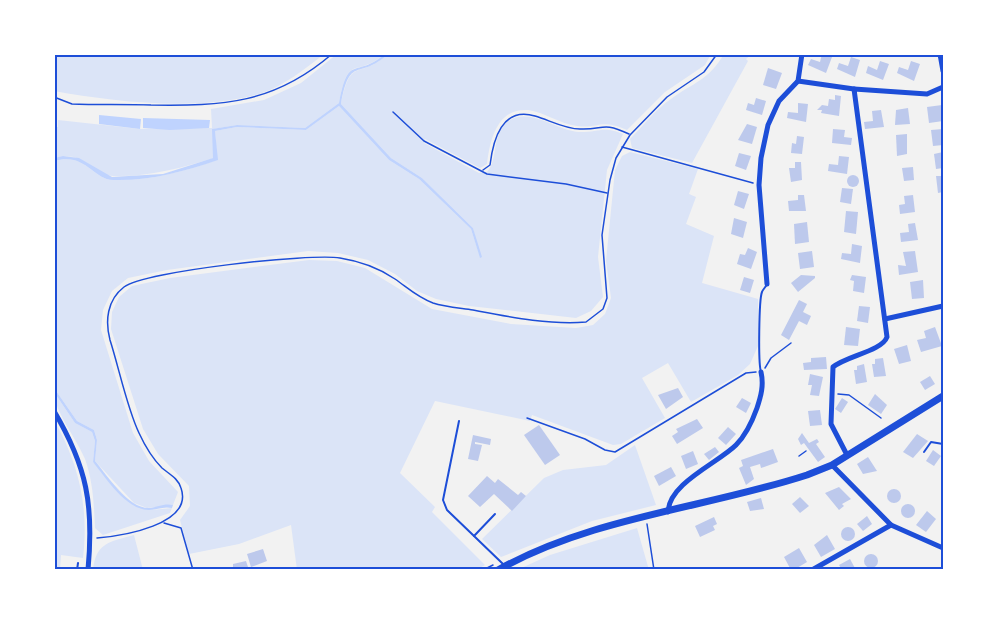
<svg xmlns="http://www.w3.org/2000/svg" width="997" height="624" viewBox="0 0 997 624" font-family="'PT Sans Narrow',sans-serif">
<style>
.green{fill:#dbe4f7}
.water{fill:#bfd3fe}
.building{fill:#bdc9ec}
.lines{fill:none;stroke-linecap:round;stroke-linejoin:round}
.path{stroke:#1d4ed8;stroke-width:1.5}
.service{stroke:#1d4ed8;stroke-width:2}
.minor{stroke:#1d4ed8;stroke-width:5}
.secondary{stroke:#1d4ed8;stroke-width:7}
.neatline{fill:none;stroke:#1d4ed8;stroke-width:2}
</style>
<rect width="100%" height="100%" fill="#f2f2f2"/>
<g class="green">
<path d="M54,54H324C305,69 285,85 262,93C203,112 114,102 54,91Z"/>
<path d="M337,54H385C354,79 349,52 339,103L305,128L237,125L213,129L214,158C181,168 149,177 114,176C92,176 85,149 54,158V127H58V120L140,129L212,128L211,109L264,100L301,83Z"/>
<path d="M388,54H711L705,65L665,92L627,130C600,118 599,129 577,126C560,124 544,112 528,110C497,108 490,140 487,164L480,168L425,139L424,143L479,173L487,172C499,158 491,136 507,122C528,106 556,130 578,132C597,133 603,125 623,134L607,170L598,257L603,297L591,311L576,318L469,306L436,299L417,291L395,274L368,260L338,253L308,251L167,270L128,278L112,291L103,310L101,330L133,433L149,461L178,492L173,505L147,508L134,503L95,461L97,440L94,430L77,421L54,388V161C86,152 92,179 113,180C150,181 182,172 217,160L215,131L237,127L306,130L339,106L389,160L419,179L471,229L480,257L473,228L422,178L391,158L341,104C351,55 358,81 388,54Z"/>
<path d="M724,54H752L746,59L748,61L692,163L632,148L630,139C643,126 656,109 671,99C694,82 708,81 724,54Z"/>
<path d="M630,152L698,169L689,194L696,197L686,224L714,236L702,283L758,299V346L750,364L738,375L691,402L668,363L642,378L665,418L621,444L613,445L532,415L530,421L435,401L400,473L435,507L432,512L485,565L476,570H297L291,525L239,544L189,554L180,520L190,506L189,486L158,454L143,429L111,329L112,312L119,297L132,286L170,278L309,260L337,261L365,268L432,309L511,324L576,328L593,325L605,314L611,298L606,261L615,170L622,156Z"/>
<path d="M54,392L75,423L92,432L95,441L93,462L133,505L151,510L172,508L170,513L103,535L95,528C94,505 93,481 85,459C77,439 54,411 54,392Z"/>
<path d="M54,420C79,464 89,507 83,558L61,555L60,570H56L57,560L54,566Z"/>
<path d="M635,445L656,505L592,521L501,557L482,539L544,478L563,470L606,465Z"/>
<path d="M637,528L649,570H517L550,555Z"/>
<path d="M134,535L143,570H93C96,542 110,542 134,535Z"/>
</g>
<g class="water">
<path d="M385,54H388C359,81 350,54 341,104L391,158L422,178L473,228L482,257L480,258L471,229L419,179L389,160L339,106L306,130L237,127L215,131L218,160C182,172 151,181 113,180C92,179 86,152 54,161V158L63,156L79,158L112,177L163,174L213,158L212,129L237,125L305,128L339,103C349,52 354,80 385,54Z"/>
<path d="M99,115L141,119L140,129L99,124Z"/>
<path d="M143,118L210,120L209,128L170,130L143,128Z"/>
<path d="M54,388L77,421L94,430L97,440L95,461C108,476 127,508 149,508C158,507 164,503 173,505L172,508C163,506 157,510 149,510C126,510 106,478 93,462L95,441L92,432L75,423L54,392Z"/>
</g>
<g class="building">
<path d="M822,54L832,57L826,73L808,65L811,59L820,62Z"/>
<path d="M851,57L860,60L855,77L837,69L839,63L848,66Z"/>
<path d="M880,61L889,64L883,80L866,73L868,66L877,70Z"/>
<path d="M911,61L920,64L914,81L897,73L899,67L908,70Z"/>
<path d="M768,68L782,73L776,89L763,85Z"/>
<path d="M835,95L841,96L839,116L821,113L822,110H817L822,105L828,106L829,99L835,100Z"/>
<path d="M756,98L766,101L762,115L746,110L748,103L754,105Z"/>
<path d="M798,103L808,104L806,122L787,118L788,112L798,113Z"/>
<path d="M942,105L943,121L929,123L927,107Z"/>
<path d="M908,108L910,124L895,125L896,110Z"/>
<path d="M881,110L884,127L865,129L864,122L873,121L872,111Z"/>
<path d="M747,124L757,127L752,144L738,140Z"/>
<path d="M833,129L845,130L844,137L852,138L851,145L832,143Z"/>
<path d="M943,129V145L933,146L931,130Z"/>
<path d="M907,134V154L897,156L896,135Z"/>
<path d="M797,136L804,137L802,154L791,153L792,143L796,144Z"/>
<path d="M943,152V168L936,169L934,154Z"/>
<path d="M739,153L751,156L746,170L735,166Z"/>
<path d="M839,156L849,157L847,174L828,171L829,164L838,165Z"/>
<path d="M795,162H801L802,180L791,182L789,168H795Z"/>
<path d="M913,167L914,180L904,181L902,168Z"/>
<circle cx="853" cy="181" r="6"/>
<path d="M936,176H943V192L938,193Z"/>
<path d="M842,188L853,189L851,204L840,202Z"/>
<path d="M738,191L749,194L744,209L734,205Z"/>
<path d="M798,195H804L806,211H789L788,201L798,200Z"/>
<path d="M913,195L915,212L900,214L899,205L905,204L904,196Z"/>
<path d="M846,211L858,212L856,234L844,232Z"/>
<path d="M734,218L747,222L743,238L731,234Z"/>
<path d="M807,222L809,242L795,244L794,224Z"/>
<path d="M915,223L918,240L901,242L900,233L909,232L908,224Z"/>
<path d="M852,244L862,246L860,263L841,259L842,253L851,254Z"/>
<path d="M748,248L757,252L751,269L737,264L740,254L745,255Z"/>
<path d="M812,251L814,267L800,269L798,253Z"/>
<path d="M915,251L918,272L899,275L898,265L906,266L903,252Z"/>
<path d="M801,275L815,276V278L798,292L791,283Z"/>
<path d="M852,275L866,277L864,293L853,291L854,281L850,280Z"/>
<path d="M744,277L754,280L750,293L740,290Z"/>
<path d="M923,280L924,298L912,299L910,282Z"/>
<path d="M799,300L807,304L803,312L811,316L807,325L799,321L789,340L781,335Z"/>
<path d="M859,306L870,307L868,323L857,321Z"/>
<path d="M846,327L860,329L858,346L844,345Z"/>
<path d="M935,327L942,346L921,352L917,340L926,338L924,331Z"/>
<path d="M907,345L911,361L899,364L894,349Z"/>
<path d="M826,357L827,369L804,370L803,363L811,362V358Z"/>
<path d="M883,358L886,376L874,377L872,364H875V359Z"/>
<path d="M864,364L867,382L856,384L854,370H857V366Z"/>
<path d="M810,374L823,377L819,396L810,395L812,385H808Z"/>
<path d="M930,376L935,384L925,390L920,382Z"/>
<path d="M678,388L683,397L666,409L658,395Z"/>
<path d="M875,394L887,405L881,414L868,405Z"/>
<path d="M742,398L751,403L746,413L736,407Z"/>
<path d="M842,398L848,402L841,413L835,409Z"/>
<path d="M820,410L822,425L810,426L808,411Z"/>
<path d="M697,419L703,428L677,444L672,436L678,432L676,429Z"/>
<path d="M539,425L560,455L545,465L524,435Z"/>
<path d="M728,427L736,434L726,445L718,438Z"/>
<path d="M802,433L809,443L817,439L819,442L816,444L825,457L818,462L804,443L801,445L798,439Z"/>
<path d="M917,434L928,441L913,458L903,452Z"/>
<path d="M473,435L491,439L490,445L475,442V444L482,445L478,461L468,459Z"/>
<path d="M715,447L719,452L709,460L704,454Z"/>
<path d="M773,449L778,462L761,468L760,464L750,467L754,479L746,485L739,468L743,466L741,460Z"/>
<path d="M933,450L941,456L934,466L926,461Z"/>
<path d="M693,451L698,464L686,469L681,456Z"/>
<path d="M868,457L877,471L863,474L857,464Z"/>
<path d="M671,467L676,476L659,486L654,476Z"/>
<path d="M487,476L495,483L498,479L518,495L521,492L526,496L512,511L494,494L480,507L468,496Z"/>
<path d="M839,487L851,499L842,504L844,506L839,510L825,493Z"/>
<circle cx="894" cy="496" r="7"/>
<path d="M800,497L809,506L800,513L792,504Z"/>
<path d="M761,498L764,509L750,511L747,502Z"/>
<circle cx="908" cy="511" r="7"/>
<path d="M927,511L936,519L926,532L916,525Z"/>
<path d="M867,516L872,524L863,531L857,524Z"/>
<path d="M714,517L717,524L713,526L715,530L700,537L695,526Z"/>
<circle cx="848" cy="534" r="7"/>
<path d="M827,535L835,549L821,557L814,545Z"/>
<path d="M799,548L807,562L797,568L799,570H791L784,557Z"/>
<path d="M263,549L267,561L251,567L247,554Z"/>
<circle cx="871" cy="561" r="7"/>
<path d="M850,559L856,570H842L839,565Z"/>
<path d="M246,561L249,570H233V564Z"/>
</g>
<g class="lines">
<g class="path">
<path d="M55,54L56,66"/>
<path d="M54,97L72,104C98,105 124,104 151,105C223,106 274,104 332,54"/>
<path d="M393,112L424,141L487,174L566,184L607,193"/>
<path d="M622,147L753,183"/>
<path d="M483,170L490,165C493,140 502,106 535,116C549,120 565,129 580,129C605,130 601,121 629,134"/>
<path d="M765,368L771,358L791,343"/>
<path d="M838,394L849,395L881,418"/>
<path d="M527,418L585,439L605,450L615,452L746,373L756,372"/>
<path d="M799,456L806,451"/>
<path d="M164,523L181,528L193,570"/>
<path d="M647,524L654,570"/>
<path d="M97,538C121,536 194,525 181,488C178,478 169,474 162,468C152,458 145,446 139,433C127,408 119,368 110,340C105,321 107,300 124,287C145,271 311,253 340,258C359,261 379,268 395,279C408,288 417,297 433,303C445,307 460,308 473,310C510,317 549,325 586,322L603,309L607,298L602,235L610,180L616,158L630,135L667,97L704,72L717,54"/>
<path d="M483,570L493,565"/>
</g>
<g class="service">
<path d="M761,372C758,363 759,299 762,292C763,289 766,287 767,284"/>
<path d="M459,421L443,500L447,510L474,536"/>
<path d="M924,452L931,442L943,444"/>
<path d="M495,514L474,536L503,564"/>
<path d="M77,570L78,563"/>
</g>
<g class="minor">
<path d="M940,54L943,71"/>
<path d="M798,81L854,89"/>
<path d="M767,284L759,185L761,158L768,125L779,101L798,81L802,54"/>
<path d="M885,319L943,306"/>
<path d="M54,411C87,467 94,505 88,570"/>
<path d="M847,455L831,424L833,367C846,356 882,351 887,337L854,89L927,94L943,87"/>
<path d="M832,465L891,525L943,548"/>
<path d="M668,512C669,483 718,463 736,445C746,435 752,422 757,408C761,396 764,385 761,372"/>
<path d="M812,570L891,525"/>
</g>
<path class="secondary" d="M498,570C592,517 706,508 807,475L832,465L943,396"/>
</g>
<rect width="997" height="624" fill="none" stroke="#ffffff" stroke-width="111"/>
<rect x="56" y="56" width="886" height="512" class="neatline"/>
</svg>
